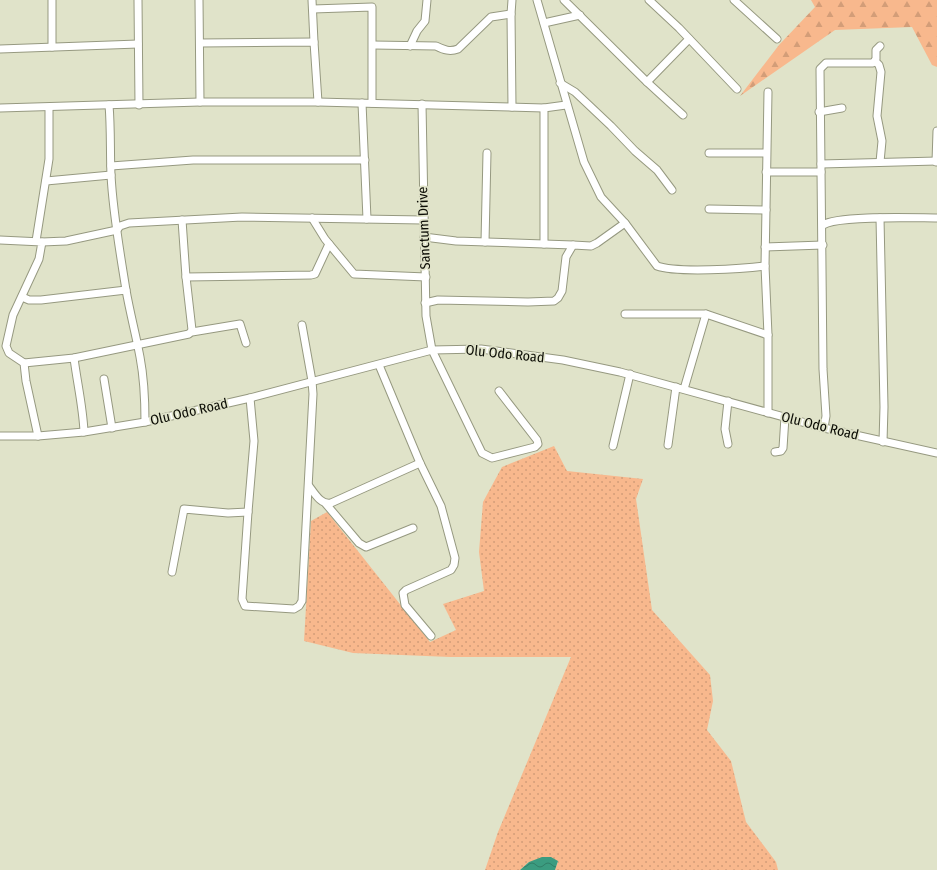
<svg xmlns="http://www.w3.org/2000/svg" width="937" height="870" viewBox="0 0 937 870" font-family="'Fira Sans Condensed',sans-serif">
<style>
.grass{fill:url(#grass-dots)}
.forest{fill:url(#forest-firs)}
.water{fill:url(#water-waves)}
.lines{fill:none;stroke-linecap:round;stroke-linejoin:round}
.minor-casing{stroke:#969980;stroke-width:9}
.minor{stroke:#fff;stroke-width:7}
.labels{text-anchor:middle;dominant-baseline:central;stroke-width:3.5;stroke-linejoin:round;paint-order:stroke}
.street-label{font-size:14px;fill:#0c0d05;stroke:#e0e3c9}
</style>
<defs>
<pattern id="grass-dots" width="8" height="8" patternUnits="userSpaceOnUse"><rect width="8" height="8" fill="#f8b88d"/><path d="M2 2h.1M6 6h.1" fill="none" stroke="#d39d78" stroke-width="1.8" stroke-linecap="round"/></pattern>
<pattern id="forest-firs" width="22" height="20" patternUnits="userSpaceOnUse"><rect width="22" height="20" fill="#f8b88d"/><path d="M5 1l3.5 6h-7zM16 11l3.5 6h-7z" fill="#d39d78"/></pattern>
<pattern id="water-waves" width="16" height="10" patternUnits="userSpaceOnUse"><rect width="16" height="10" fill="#3b9c80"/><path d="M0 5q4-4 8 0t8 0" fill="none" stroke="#307e67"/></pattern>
</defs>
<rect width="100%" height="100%" fill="#e0e3c9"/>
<path class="grass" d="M554,446L567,471L643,479L636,499L652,610L710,675L713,701L707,730L731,761L746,822L776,862L778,870H555L558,861L529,862L520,870H485L498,832L571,657H450L353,653L304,641L311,521L327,512L430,642L456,630L443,604L484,591L479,552L483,502L502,467Z"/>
<path class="forest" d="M811,0H937V67L932,65L912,27L835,30L740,96L779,45L815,7Z"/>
<path class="water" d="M542,857H551L558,861L555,870H520L529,862Z"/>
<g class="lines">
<defs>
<g id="minor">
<path d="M138,0L139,105"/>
<path d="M199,0L200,102"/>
<path d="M312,0L314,42"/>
<path d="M537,0L584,162L601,197L625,223L657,266C676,273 743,269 765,266"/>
<path d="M564,0L647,82L683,115"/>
<path d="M649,0L679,28L737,89"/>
<path d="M734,0L777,39"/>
<path d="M313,9L372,7V103"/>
<path d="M544,23L580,15"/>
<path d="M200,43L314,42L318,102"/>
<path d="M373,45L436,46C444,50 450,52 458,49L491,17L511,14"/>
<path d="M410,46L417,31L425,21L427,0"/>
<path d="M52,47V0"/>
<path d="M0,49L138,44"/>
<path d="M875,61L879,65L881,72L877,116L882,141L880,162"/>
<path d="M647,82L689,39"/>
<path d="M560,83L575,92L611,126L635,151L657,170L672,190"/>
<path d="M362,103L367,219"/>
<path d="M422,104L426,316L432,350L482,453L492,458L535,447L538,444L537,440L499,391"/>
<path d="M109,105C111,128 110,151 111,175C113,214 120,252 126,290"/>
<path d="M512,107L511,14L512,0"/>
<path d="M0,108L200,102H318L544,108"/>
<path d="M819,112L842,108"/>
<path d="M709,153H766"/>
<path d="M936,162L937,131"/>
<path d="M821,164L937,161"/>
<path d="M111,166L193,160H365"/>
<path d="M766,172H821"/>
<path d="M46,181L111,175"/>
<path d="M709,209L766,210"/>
<path d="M312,218L325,239L354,274L426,277"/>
<path d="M880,218L884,407L883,442"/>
<path d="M182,220L186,277L311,275L315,274L329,244"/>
<path d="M823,225C838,215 916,218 937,218"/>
<path d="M424,237L456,241L573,245"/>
<path d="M0,240L42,242L39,259L13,315L6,346L9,353L24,363L26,381L38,436"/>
<path d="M36,241L49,159V108"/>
<path d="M42,242L66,241L117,230L120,226L129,223L242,217L423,220"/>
<path d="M485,242L487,153"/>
<path d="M544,244V108L566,105"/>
<path d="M765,247L823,245"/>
<path d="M22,297L29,300H41L126,290C130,313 136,335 140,357C144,378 145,400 145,422"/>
<path d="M425,303L438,300L528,302L554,301L558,298L562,291L566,257L573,245L591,246L597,243L625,223"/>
<path d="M625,314H706L768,335"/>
<path d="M192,332L240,324L246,343"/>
<path d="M74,358C77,382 83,407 84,432"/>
<path d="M24,363L74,358L189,334L192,330L186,277"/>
<path d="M379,365L420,463L441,506L455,558L454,565L451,570L406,590L403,593L405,605L431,636"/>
<path d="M104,379L112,428"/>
<path d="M684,389L706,314"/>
<path d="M768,413V335L765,266L768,92"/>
<path d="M824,428L826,416L823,369L820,69L826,63H873L876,59V50L880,46"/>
<path d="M0,436H38L84,432L145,422L250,398L432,350L481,349L563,360L620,372L824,428L937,453"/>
<path d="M728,444L725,429L728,401"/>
<path d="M668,445L676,387"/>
<path d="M613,446L630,374"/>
<path d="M775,452L781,451L783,448L785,417"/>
<path d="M309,486C315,494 321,505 331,503L420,463"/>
<path d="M326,504L359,543L366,547L413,528"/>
<path d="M248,512L242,599L245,606L294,609L299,606L302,601L313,394L312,381L302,325"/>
<path d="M172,572L184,509L228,513L248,512L254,441L250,398"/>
</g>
</defs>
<use href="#minor" class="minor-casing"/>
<use href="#minor" class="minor"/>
</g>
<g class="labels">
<g class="street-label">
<text transform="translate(424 228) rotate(-92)">Sanctum Drive</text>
<text transform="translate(505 354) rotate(6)">Olu Odo Road</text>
<text transform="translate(189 412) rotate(-13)">Olu Odo Road</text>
<text transform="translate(820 426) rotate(14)">Olu Odo Road</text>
</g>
</g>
</svg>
